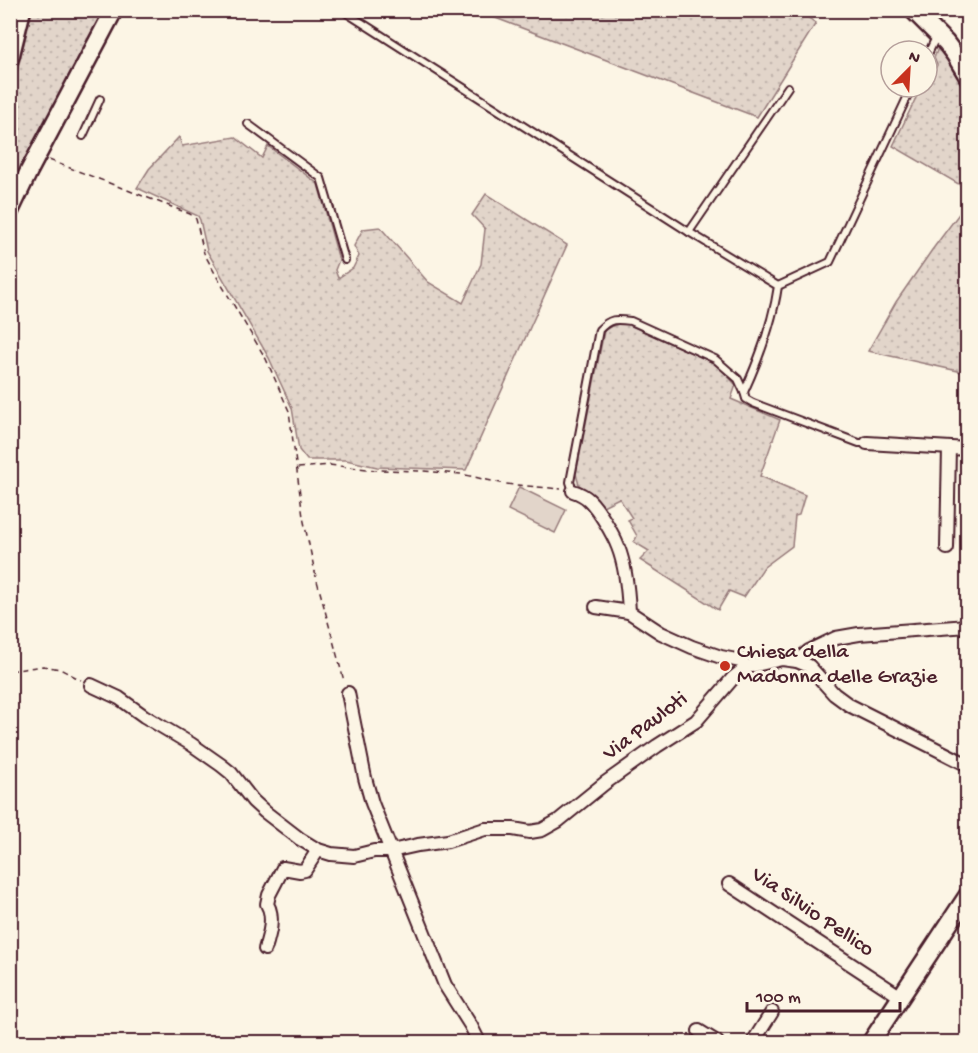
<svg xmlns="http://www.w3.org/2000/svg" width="978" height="1053" viewBox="0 0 978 1053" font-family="'Gochi Hand',sans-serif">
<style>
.grass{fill:url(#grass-dots);stroke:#967a7a;stroke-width:1.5}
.park{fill:#e2d5ca;stroke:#967a7a;stroke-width:1.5}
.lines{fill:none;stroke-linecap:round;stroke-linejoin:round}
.lane-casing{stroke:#4a1f2b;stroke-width:10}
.street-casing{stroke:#4a1f2b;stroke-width:16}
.secondary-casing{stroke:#4a1f2b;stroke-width:21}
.path{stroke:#4a1f2b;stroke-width:1.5;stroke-dasharray:6 4.5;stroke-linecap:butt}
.lane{stroke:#fcf5e5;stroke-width:6}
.street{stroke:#fcf5e5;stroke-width:12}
.secondary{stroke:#fcf5e5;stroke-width:16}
.poi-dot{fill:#c8321e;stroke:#fcf5e5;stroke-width:2}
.labels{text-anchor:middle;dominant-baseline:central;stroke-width:6;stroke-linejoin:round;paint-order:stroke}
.poi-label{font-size:22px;fill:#4a1f2b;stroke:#fcf5e5;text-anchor:start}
.street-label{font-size:22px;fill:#4a1f2b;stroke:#fcf5e5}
</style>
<defs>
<pattern id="grass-dots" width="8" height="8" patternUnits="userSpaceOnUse" patternTransform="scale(1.5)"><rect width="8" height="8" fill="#e2d5ca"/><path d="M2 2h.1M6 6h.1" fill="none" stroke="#c3b6ae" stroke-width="1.8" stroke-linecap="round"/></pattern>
</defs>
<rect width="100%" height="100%" fill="#fcf5e5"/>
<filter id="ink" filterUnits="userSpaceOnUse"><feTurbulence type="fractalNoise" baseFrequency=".0167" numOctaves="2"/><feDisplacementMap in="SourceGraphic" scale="12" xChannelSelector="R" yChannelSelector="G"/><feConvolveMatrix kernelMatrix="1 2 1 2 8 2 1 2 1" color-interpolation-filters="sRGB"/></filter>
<g filter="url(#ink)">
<g class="grass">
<path d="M32,11H104L52,117L11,188V96Z"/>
<path d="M798,11L816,23L757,117L477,11Z"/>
<path d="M938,48L952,62L967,89V189L893,146L921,87H927V77H931L937,65L934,58Z"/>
<path d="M179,137L182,146L235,137L262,158L268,146L318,184L339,260L335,270L338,278L353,268L359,256L354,246L363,229L380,227L428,282L463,303L481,264L485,229L472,215L486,194L567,245L466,470L377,467L346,460H307L299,450L292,408L269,358L207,251L200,220L198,216L137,188L149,169Z"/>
<path d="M967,203V373L868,351L896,302L932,250Z"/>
<path d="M618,324H627L712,362L719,367L736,385L731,399L780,420L760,476L805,495L799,515L795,516L792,546L764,567L744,597L729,591L718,610L640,560L649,551L634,542L637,536L628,520L632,518L619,498L601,507L592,494L579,485L576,474L604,331L610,327Z"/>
</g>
<path class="park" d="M519,487L566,510L555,533L508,510Z"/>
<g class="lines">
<defs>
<g id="lane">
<path d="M342,10L689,232L778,286C773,322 759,359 744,392L746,399L753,403L859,443H867"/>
<path d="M927,56L937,35"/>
<path d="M248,124L321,178L345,260"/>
<path d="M83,136L100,99"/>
<path d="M689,232L788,87"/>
<path d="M778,286L830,262L912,87"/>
<path d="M573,491L570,482L599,330C610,318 616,319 631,321L715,359L738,379L744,392"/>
</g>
<g id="street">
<path d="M867,443L968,449"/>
<path d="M573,491C579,493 584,495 589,500C599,510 613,534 618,547C626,567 628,591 629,612L661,633L692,647L721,657L741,661L747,667"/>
<path d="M947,548L949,448"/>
<path d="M596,607L629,612"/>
<path d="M797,661L809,651L836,638L859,634L968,626"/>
<path d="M91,685L119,698L144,716L191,744L221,765L231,773L253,801L265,812L300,839L318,850L331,854L354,856L374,851H391L418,845L448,841L485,829H513L530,832L542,830L558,821L605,783L657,746L696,721L733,678L747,667L782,659L797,661L809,666L834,694L849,705L968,765"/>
<path d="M348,693L365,778L372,803L445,985L471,1026L479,1042"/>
<path d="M729,884L901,997"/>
<path d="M265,949C269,936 275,917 267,904L269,895L283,868L300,871L305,870L318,850"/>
<path d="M699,1031L717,1042"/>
<path d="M753,1042L772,1012"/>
</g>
<g id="secondary">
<path d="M913,10L946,43L955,55L968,77"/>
<path d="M10,58L22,10"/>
<path d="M10,211L29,171L114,10"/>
<path d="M871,1042L968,895"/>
</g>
</defs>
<use href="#lane" class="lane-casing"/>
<use href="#street" class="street-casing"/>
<use href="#secondary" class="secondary-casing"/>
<g class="path">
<path d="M49,160L190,214L196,219L204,253L217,277L266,359L289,411L303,517L316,577L344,681"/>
<path d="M298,468L329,465L377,470L422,471L461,474L505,484L561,489"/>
<path d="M10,671L43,666L60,669L81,680"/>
</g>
<use href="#lane" class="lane"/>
<use href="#street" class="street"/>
<use href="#secondary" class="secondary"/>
</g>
</g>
<circle class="poi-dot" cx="725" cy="666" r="6"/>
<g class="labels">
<g class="poi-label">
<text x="737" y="653">Chiesa della<tspan x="737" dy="25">Madonna delle Grazie</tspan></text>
</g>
<g class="street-label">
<text transform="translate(646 727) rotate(-37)">Via Pauloti</text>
<text transform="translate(812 913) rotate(34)">Via Silvio Pellico</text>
</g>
</g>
<rect width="978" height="1053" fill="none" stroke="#fcf5e5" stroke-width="36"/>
<rect x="18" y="18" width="942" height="1017" fill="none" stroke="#4a1f2b" stroke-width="2" filter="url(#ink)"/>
<g transform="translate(909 69) rotate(24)"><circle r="28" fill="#fcf5e5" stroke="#b59f9b" stroke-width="1.5"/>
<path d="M0-4.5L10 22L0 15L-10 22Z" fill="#c8321e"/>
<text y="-9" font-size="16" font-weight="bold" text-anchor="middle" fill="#4a1f2b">N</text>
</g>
<path d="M747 1002v9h153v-9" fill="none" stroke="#4a1f2b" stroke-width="3"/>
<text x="756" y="1002" font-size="18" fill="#4a1f2b" stroke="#fcf5e5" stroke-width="4.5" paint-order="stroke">100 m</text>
</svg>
